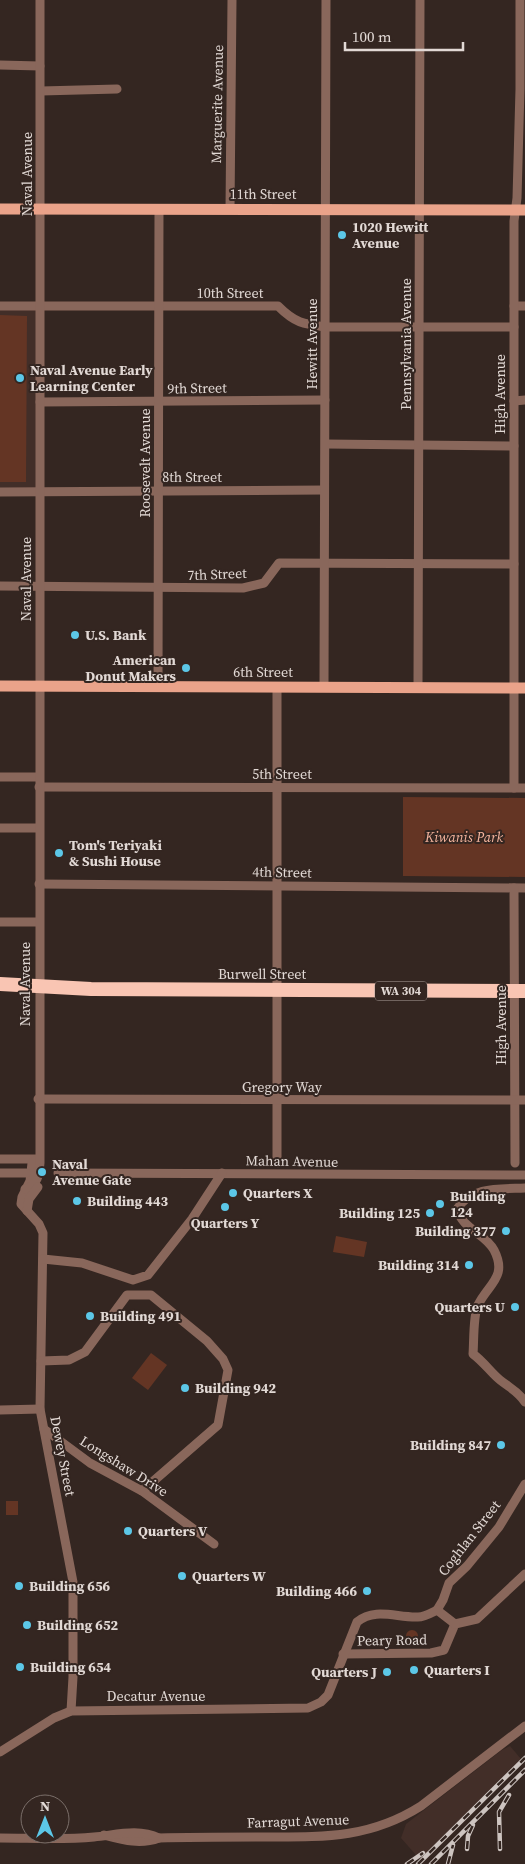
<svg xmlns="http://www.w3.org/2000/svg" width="525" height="1864" viewBox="0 0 525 1864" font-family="'Source Serif 4',serif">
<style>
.built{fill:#422e28}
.green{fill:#643524}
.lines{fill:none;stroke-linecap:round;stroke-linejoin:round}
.minor{stroke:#89675b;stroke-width:9}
.major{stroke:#eaa38a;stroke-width:11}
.highway{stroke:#f9c5b3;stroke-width:14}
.rail-casing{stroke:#cdc4c0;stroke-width:4.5}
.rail{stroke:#342621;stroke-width:2.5;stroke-dasharray:8;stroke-linecap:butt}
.poi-dot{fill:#5cc7e7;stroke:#342621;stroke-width:2}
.labels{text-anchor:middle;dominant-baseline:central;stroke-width:4;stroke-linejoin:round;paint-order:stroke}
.shield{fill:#342621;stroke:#aea39f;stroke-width:1}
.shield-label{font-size:12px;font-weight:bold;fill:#e2d9d5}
.street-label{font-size:14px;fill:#e2d9d5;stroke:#342621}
.poi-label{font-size:14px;font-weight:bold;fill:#e2d9d5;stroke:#342621;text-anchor:start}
.park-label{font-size:14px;font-style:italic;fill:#f5b49d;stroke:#342621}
</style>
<rect width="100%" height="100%" fill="#342621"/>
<g class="built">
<rect x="0" y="306" width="40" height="186"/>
<path d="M510,1746L521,1759L519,1767L423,1863L401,1838L406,1824L502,1750Z"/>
</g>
<g class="green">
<path d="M0,315L27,316L26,482H0Z"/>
<path d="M403,797L525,798V877L403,876Z"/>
<path d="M336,1236L367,1242L364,1257L333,1252Z"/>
<path d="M151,1353L167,1365L148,1390L132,1378Z"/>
<rect x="6" y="1501" width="12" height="14"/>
<circle cx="412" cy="1636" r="6"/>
</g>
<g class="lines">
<g class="minor">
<path d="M0,65L40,66"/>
<path d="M41,91L117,89"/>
<path d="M230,209L232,0"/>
<path d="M0,306H278C295,323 303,324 326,327H514"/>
<path d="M514,306H525"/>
<path d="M514,401L525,400"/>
<path d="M40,402L325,400"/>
<path d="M326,444L514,446"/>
<path d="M0,492L324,490"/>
<path d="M0,586L243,588L264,583L279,563L514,564"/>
<path d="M158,686L159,209"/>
<path d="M277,687V1163"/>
<path d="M324,687L326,0"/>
<path d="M418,687L420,0"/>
<path d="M0,777H39"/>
<path d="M39,787L525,788"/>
<path d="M514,788V221L517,198L520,89V0"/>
<path d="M0,828H39"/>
<path d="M39,884L525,888"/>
<path d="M514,888L515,1163"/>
<path d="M0,922H39"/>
<path d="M38,1099L525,1100"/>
<path d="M0,1159H38"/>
<path d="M38,1159L32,1163L30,1181L22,1197L21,1204L39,1224L43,1233L40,1409L73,1582V1677L71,1711"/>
<path d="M0,1173H26"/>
<path d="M58,1173L525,1175"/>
<path d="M525,1188C501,1189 471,1186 457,1209C462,1229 485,1233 494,1250C508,1277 488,1284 478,1305C473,1315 474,1342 473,1354C484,1362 491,1373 500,1380C510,1388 518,1391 525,1402"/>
<path d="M25,1189C38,1185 39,1175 40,1163V0"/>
<path d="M27,1211L29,1199L38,1187"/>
<path d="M43,1259L82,1263L133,1280L148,1275L192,1219L222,1173"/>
<path d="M41,1361L69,1360L85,1352L127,1295H151L207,1341L223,1359L228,1370L218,1425L142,1491"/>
<path d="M0,1410L40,1409"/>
<path d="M44,1429L90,1463L142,1491L214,1544"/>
<path d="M437,1610L443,1600L449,1583L467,1566L499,1527L525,1484"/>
<path d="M343,1654L431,1653L444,1650L455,1624L477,1619L525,1574"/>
<path d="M0,1752L54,1718L71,1711L308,1708L321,1702L328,1695L357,1622C375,1607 397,1618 418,1617C424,1617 431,1613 437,1610L455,1624"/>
<path d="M104,1835C123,1840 140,1845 159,1838C194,1837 228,1837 263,1837C322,1837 369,1839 421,1806L525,1726"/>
<path d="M0,1838C31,1838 63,1840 94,1837C116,1835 138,1828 159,1838"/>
</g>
<g class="major">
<path d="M0,209L525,210"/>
<path d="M0,686L525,688"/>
</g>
<path class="highway" d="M0,984L91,989L525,991"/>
<defs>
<g id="rail">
<path d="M467,1849L468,1836L473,1825"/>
<path d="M500,1849L499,1812L509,1795"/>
<path d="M407,1864L423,1853"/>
<path d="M418,1864L525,1758"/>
<path d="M431,1864L525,1770"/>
<path d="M448,1864L453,1845"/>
</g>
</defs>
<use href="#rail" class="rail-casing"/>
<use href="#rail" class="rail"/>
</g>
<g class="poi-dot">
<circle cx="342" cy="235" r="5"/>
<circle cx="20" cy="378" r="5"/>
<circle cx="75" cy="635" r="5"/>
<circle cx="186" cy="668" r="5"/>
<circle cx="59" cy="853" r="5"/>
<circle cx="42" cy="1172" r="5"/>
<circle cx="233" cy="1193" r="5"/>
<circle cx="77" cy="1201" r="5"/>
<circle cx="440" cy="1204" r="5"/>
<circle cx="225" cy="1207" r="5"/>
<circle cx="430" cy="1213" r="5"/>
<circle cx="506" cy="1231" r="5"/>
<circle cx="469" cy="1265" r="5"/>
<circle cx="515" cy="1307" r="5"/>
<circle cx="90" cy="1316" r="5"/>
<circle cx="185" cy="1388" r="5"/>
<circle cx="501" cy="1445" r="5"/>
<circle cx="128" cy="1531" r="5"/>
<circle cx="182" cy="1576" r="5"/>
<circle cx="19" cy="1586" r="5"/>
<circle cx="367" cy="1591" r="5"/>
<circle cx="27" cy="1625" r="5"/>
<circle cx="20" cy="1667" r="5"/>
<circle cx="414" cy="1670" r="5"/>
<circle cx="387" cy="1672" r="5"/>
</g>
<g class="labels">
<rect class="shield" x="375" y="981.5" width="52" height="19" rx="4"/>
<g class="shield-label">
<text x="401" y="991">WA 304</text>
</g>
<g class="street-label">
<text transform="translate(217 104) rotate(-89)">Marguerite Avenue</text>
<text transform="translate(27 174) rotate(-90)">Naval Avenue</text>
<text x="263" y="194">11th Street</text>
<text x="230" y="293">10th Street</text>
<text transform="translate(312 344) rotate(-90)">Hewitt Avenue</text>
<text transform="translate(406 344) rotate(-90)">Pennsylvania Avenue</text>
<text transform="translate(197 388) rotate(-1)">9th Street</text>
<text transform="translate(500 394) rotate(-90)">High Avenue</text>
<text transform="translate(145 463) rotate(-90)">Roosevelt Avenue</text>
<text x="192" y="477">8th Street</text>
<text transform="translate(217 574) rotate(-2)">7th Street</text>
<text transform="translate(26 579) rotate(-90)">Naval Avenue</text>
<text x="263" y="672">6th Street</text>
<text x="282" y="774">5th Street</text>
<text transform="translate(282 872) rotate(1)">4th Street</text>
<text x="262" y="974">Burwell Street</text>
<text transform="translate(25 984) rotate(-90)">Naval Avenue</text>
<text transform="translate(501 1025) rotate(-90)">High Avenue</text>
<text x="282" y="1087">Gregory Way</text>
<text transform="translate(292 1161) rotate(1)">Mahan Avenue</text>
<text transform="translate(63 1456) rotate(79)">Dewey Street</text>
<text transform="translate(124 1466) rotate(32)">Longshaw Drive</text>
<text transform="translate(469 1538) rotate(-52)">Coghlan Street</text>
<text transform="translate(392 1640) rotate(-1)">Peary Road</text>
<text x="156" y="1696">Decatur Avenue</text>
<text transform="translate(298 1821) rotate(-2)">Farragut Avenue</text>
</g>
<g class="poi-label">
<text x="352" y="227">1020 Hewitt<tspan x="352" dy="16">Avenue</tspan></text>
<text x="30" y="370">Naval Avenue Early<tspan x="30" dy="16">Learning Center</tspan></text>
<text x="85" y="635">U.S. Bank</text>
<text x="176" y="660" text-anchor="end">American<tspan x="176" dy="16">Donut Makers</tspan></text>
<text x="69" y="845">Tom's Teriyaki<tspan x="69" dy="16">&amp; Sushi House</tspan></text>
<text x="52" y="1164">Naval<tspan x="52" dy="16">Avenue Gate</tspan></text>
<text x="243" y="1193">Quarters X</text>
<text x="450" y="1196">Building<tspan x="450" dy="16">124</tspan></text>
<text x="87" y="1201">Building 443</text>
<text x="420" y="1213" text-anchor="end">Building 125</text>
<text x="225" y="1223" text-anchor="middle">Quarters Y</text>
<text x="496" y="1231" text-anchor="end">Building 377</text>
<text x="459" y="1265" text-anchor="end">Building 314</text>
<text x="505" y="1307" text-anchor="end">Quarters U</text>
<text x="100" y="1316">Building 491</text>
<text x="195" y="1388">Building 942</text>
<text x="491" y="1445" text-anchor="end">Building 847</text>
<text x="138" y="1531">Quarters V</text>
<text x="192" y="1576">Quarters W</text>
<text x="29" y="1586">Building 656</text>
<text x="357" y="1591" text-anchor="end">Building 466</text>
<text x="37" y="1625">Building 652</text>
<text x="30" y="1667">Building 654</text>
<text x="424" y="1670">Quarters I</text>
<text x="377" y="1672" text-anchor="end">Quarters J</text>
</g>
<g class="park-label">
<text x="464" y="837">Kiwanis Park</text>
</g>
</g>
<g transform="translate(45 1819)"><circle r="24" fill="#342621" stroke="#7a6e69"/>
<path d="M0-4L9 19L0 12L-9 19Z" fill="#5cc7e7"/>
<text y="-8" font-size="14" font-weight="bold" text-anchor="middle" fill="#e2d9d5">N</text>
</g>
<path d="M345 42v8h118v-8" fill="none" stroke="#e2d9d5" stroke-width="2.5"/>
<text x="352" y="42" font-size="15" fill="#e2d9d5" stroke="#342621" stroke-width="4" paint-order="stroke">100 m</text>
</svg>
